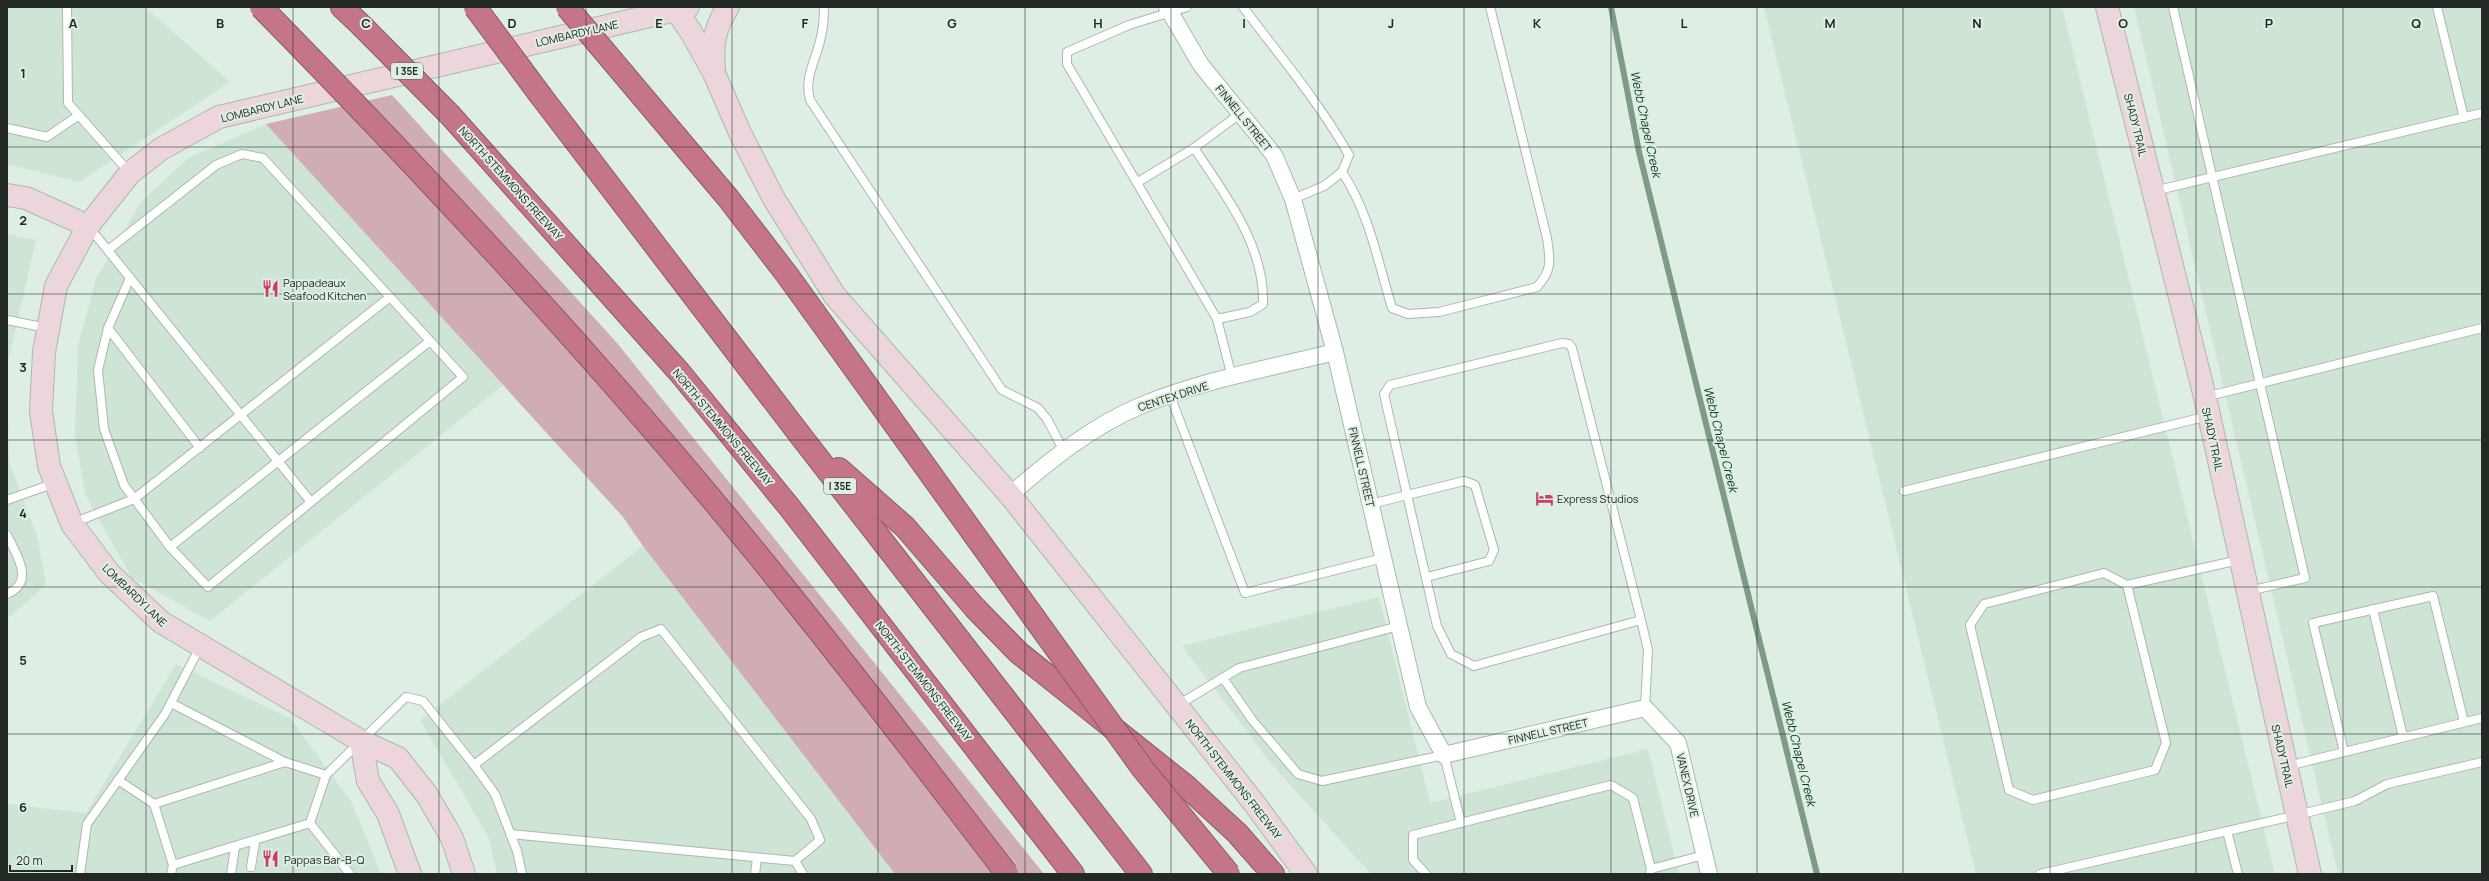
<svg xmlns="http://www.w3.org/2000/svg" width="2489" height="881" viewBox="0 0 2489 881" font-family="Manrope,sans-serif">
<style>
.built{fill:#cee4d4}
.green{fill:#d0adb4}
.lines{fill:none;stroke-linecap:round;stroke-linejoin:round}
.stream{stroke:#7f9b87;stroke-width:6}
.lane-casing{stroke:#aab9af;stroke-width:10}
.street-casing{stroke:#aab9af;stroke-width:18}
.secondary-casing{stroke:#aab9af;stroke-width:24}
.highway-casing{stroke:#8c5a65;stroke-width:24}
.lane{stroke:#fff;stroke-width:8}
.street{stroke:#fff;stroke-width:16}
.secondary{stroke:#edd6db;stroke-width:22}
.highway{stroke:#c47587;stroke-width:22}
.highway-bridge-casing{stroke:#8c5a65;stroke-width:24;stroke-linecap:butt}
.highway-bridge{stroke:#c47587;stroke-width:22}
.grid{fill:none;stroke:#232925;stroke-width:1;stroke-opacity:0.55}
.labels{text-anchor:middle;dominant-baseline:central;stroke-width:4;stroke-linejoin:round;paint-order:stroke}
.shield{fill:#deeee3;stroke:#5b645e;stroke-width:1}
.shield-label{font-size:10px;font-weight:bold;fill:#232925}
.street-label{font-size:11px;fill:#232925;stroke:#deeee3}
.poi-label{font-size:11px;fill:#232925;stroke:#deeee3;text-anchor:start}
.water-label{font-size:12px;font-style:italic;fill:#083d21;stroke:#deeee3}
.grid-label{font-size:13px;text-anchor:middle;font-weight:bold;fill:#232925;stroke:#deeee3;stroke-width:4;stroke-linejoin:round;paint-order:stroke}
</style>
<rect width="100%" height="100%" fill="#deeee3"/>
<g class="built">
<path d="M7,7H145L230,82L79,182L7,164Z"/>
<path d="M1764,7H2062L2275,874H1976Z"/>
<path d="M2134,7H2482V874H2338Z"/>
<path d="M266,124L503,385L210,621L131,577L85,494L75,435L78,346L96,279L141,202L188,158Z"/>
<path d="M7,234L36,240L7,366Z"/>
<path d="M7,382L9,462L37,536L46,585L7,619Z"/>
<path d="M643,546L895,874H497L489,838L420,720Z"/>
<path d="M1379,597L1430,803L1648,749L1679,874H1371L1274,767L1182,646Z"/>
<path d="M176,664L290,718L352,803L381,874H7V804L86,813Z"/>
</g>
<path class="green" d="M392,95L617,343L1044,874H895L643,546L623,517L266,124Z"/>
<g class="lines">
<path class="stream" d="M1611,7L1639,152L1817,874"/>
<defs>
<g id="lane">
<path d="M67,7L68,103L129,172"/>
<path d="M824,7C824,18 823,30 820,41C815,62 804,78 810,100L1002,390L1038,408L1047,419L1064,451"/>
<path d="M1187,7L1129,25L1067,52V64L1217,319L1232,377"/>
<path d="M1243,7C1279,55 1319,102 1349,155L1342,172L1324,186L1293,199"/>
<path d="M2173,7L2305,578L2249,591"/>
<path d="M2437,7L2464,118"/>
<path d="M7,128L47,137L79,115"/>
<path d="M1194,148L1241,113"/>
<path d="M1342,172C1369,212 1378,262 1392,308L1408,314L1439,312L1537,287C1553,269 1550,260 1547,238L1490,7"/>
<path d="M1138,182L1194,148C1225,194 1265,246 1263,304L1250,312L1217,319"/>
<path d="M2154,191L2482,113"/>
<path d="M89,227L311,502L463,377L263,158L242,154L216,165L108,250"/>
<path d="M130,278L108,328L98,370L104,429L124,485L170,547L208,587L311,502"/>
<path d="M7,320L47,328"/>
<path d="M108,328L200,448"/>
<path d="M1170,395L1245,593L1383,558"/>
<path d="M2205,397L2482,328"/>
<path d="M1904,491L2208,416"/>
<path d="M7,500L55,483"/>
<path d="M1371,504L1464,481L1475,485L1494,550L1489,561L1427,577"/>
<path d="M73,523L134,499L390,297"/>
<path d="M7,535C16,554 36,582 7,594"/>
<path d="M170,547L430,341"/>
<path d="M2127,585L2166,743L2155,770L2033,800L2009,790L1970,625L1984,604L2104,573L2127,585L2239,560"/>
<path d="M2373,609L2403,737"/>
<path d="M1641,620L1474,666L1451,654L1437,626L1384,394L1390,385L1562,343L1569,344L1572,348L1641,620L1648,650L1645,708"/>
<path d="M1223,678L1253,721L1298,774L1322,781L1444,755L1461,823"/>
<path d="M171,703L285,762"/>
<path d="M1178,705L1239,668L1399,626"/>
<path d="M2344,752L2313,623L2433,596L2464,722"/>
<path d="M474,765L495,794L517,851L522,874"/>
<path d="M2288,766L2482,718"/>
<path d="M118,780L154,804"/>
<path d="M310,823L350,874"/>
<path d="M2227,831L2238,874"/>
<path d="M510,834L795,861"/>
<path d="M173,865L310,823L326,775"/>
<path d="M251,867L255,842"/>
<path d="M1650,873L1651,869L1704,855"/>
<path d="M80,874L87,824L165,714L200,647"/>
<path d="M171,874L173,865L154,804L285,762L326,775L406,697L423,701L474,765L641,637L661,629L811,819L820,840L795,861L803,874"/>
<path d="M231,874L235,847"/>
<path d="M755,874L757,858"/>
<path d="M1426,874L1413,860V835L1611,785L1633,798L1651,869"/>
<path d="M2040,874L2297,815L2355,801L2387,784L2482,762"/>
</g>
<g id="street">
<path d="M1167,7L1201,65L1274,155L1293,199L1335,352L1418,707L1444,755L1645,708L1678,743L1709,874"/>
<path d="M1010,495C1049,461 1092,426 1140,406C1202,380 1270,368 1335,352"/>
</g>
<g id="secondary">
<path d="M674,7L691,32L714,73L740,133L774,199L835,296L1010,495L1254,803L1306,874"/>
<path d="M2107,7L2205,397L2310,874"/>
<path d="M714,70C712,44 714,29 728,7"/>
<path d="M7,195L26,198L88,226"/>
<path d="M361,741L368,781L388,814L410,874"/>
<path d="M464,874L452,838L427,795L398,758L361,741L161,622L109,573L72,524L49,466L41,411L44,352L56,286L88,226L130,173L161,149L219,117L688,7"/>
</g>
<g id="highway">
<path d="M342,7L362,26"/>
<path d="M541,96L800,435L1141,874"/>
<path d="M451,116L680,373L790,508L1073,874"/>
<path d="M839,469L905,527L975,608L1019,653L1187,787L1237,833L1273,874"/>
</g>
</defs>
<use href="#lane" class="lane-casing"/>
<use href="#street" class="street-casing"/>
<use href="#secondary" class="secondary-casing"/>
<use href="#highway" class="highway-casing"/>
<use href="#lane" class="lane"/>
<use href="#street" class="street"/>
<use href="#secondary" class="secondary"/>
<use href="#highway" class="highway"/>
<defs>
<g id="highway-bridge">
<path d="M261,7C423,172 582,342 730,521C825,636 916,755 1007,874"/>
<path d="M475,7L541,96"/>
<path d="M567,7L728,198L788,276L1143,769L1229,874"/>
<path d="M362,26L451,116"/>
</g>
</defs>
<use href="#highway-bridge" class="highway-bridge-casing"/>
<use href="#highway-bridge" class="highway-bridge"/>
</g>
<path class="grid" d="M146,7V874M293,7V874M439,7V874M586,7V874M732,7V874M878,7V874M1025,7V874M1171,7V874M1318,7V874M1464,7V874M1611,7V874M1757,7V874M1903,7V874M2050,7V874M2196,7V874M2343,7V874M7,147H2482M7,294H2482M7,440H2482M7,587H2482M7,734H2482"/>
<defs>
<symbol id="restaurant-bare" viewBox="-9 -9 18 18"><path d="M-5-6h1v4h1v-4h1v4h1v-4h1v5L-1.5 .5V6h-2V.5L-5-1ZM5-6V6H3V1.5H1.5Q1.5-4 5-6Z" fill="#ca3d69" stroke="#deeee3" stroke-width="2.5" paint-order="stroke"/></symbol>
<symbol id="hotel-bare" viewBox="-9 -9 18 18"><path d="M-6-4.5h1.5V1H6V5H4.5V3h-9V5H-6ZM-4 0a1.8 1.8 0 1 1 3.6 0ZM.5 0V-2.5h3Q6-2.5 6 0Z" fill="#ca3d69" stroke="#deeee3" stroke-width="2.5" paint-order="stroke"/></symbol>
</defs>
<g fill-rule="evenodd">
<use href="#restaurant-bare" x="258" y="276" width="25" height="25"/>
<use href="#hotel-bare" x="1532" y="486" width="25" height="25"/>
<use href="#restaurant-bare" x="258" y="846" width="25" height="25"/>
</g>
<g class="labels">
<g class="shield">
<rect x="391" y="63" width="32" height="16" rx="3"/>
<rect x="824" y="478" width="32" height="16" rx="3"/>
</g>
<g class="shield-label">
<text x="407" y="71">I 35E</text>
<text x="840" y="486">I 35E</text>
</g>
<g class="street-label">
<text transform="translate(577 33) rotate(-13)">LOMBARDY LANE</text>
<text transform="translate(262 108) rotate(-14)">LOMBARDY LANE</text>
<text transform="translate(1244 118) rotate(51)">FINNELL STREET</text>
<text transform="translate(2136 125) rotate(76)">SHADY TRAIL</text>
<text transform="translate(511 183) rotate(48)">NORTH STEMMONS FREEWAY</text>
<text transform="translate(1173 396) rotate(-18)">CENTEX DRIVE</text>
<text transform="translate(723 427) rotate(50)">NORTH STEMMONS FREEWAY</text>
<text transform="translate(2213 439) rotate(78)">SHADY TRAIL</text>
<text transform="translate(1362 467) rotate(77)">FINNELL STREET</text>
<text transform="translate(135 595) rotate(44)">LOMBARDY LANE</text>
<text transform="translate(924 681) rotate(52)">NORTH STEMMONS FREEWAY</text>
<text transform="translate(1548 731) rotate(-13)">FINNELL STREET</text>
<text transform="translate(2283 756) rotate(77)">SHADY TRAIL</text>
<text transform="translate(1234 779) rotate(52)">NORTH STEMMONS FREEWAY</text>
<text transform="translate(1688 785) rotate(77)">VANEX DRIVE</text>
</g>
<g class="poi-label">
<text x="283" y="282">Pappadeaux<tspan x="283" dy="13">Seafood Kitchen</tspan></text>
<text x="1557" y="498">Express Studios</text>
<text x="284" y="859">Pappas Bar-B-Q</text>
</g>
<g class="water-label">
<text transform="translate(1646 124) rotate(78)">Webb Chapel Creek</text>
<text transform="translate(1721 439) rotate(76)">Webb Chapel Creek</text>
<text transform="translate(1799 753) rotate(76)">Webb Chapel Creek</text>
</g>
</g>
<g class="grid-label">
<text x="73" y="28">A</text>
<text x="220" y="28">B</text>
<text x="366" y="28">C</text>
<text x="512" y="28">D</text>
<text x="659" y="28">E</text>
<text x="805" y="28">F</text>
<text x="952" y="28">G</text>
<text x="1098" y="28">H</text>
<text x="1244" y="28">I</text>
<text x="1391" y="28">J</text>
<text x="1537" y="28">K</text>
<text x="1684" y="28">L</text>
<text x="1830" y="28">M</text>
<text x="1977" y="28">N</text>
<text x="2123" y="28">O</text>
<text x="2269" y="28">P</text>
<text x="2416" y="28">Q</text>
<text x="23" y="78">1</text>
<text x="23" y="225">2</text>
<text x="23" y="372">3</text>
<text x="23" y="518">4</text>
<text x="23" y="665">5</text>
<text x="23" y="812">6</text>
</g>
<rect width="2489" height="881" fill="none" stroke="#232925" stroke-width="16"/>
<path d="M10 865v6h62v-6" fill="none" stroke="#232925" stroke-width="2"/>
<text x="16" y="865" font-size="12" fill="#232925" stroke="#deeee3" stroke-width="3" paint-order="stroke">20 m</text>
</svg>
